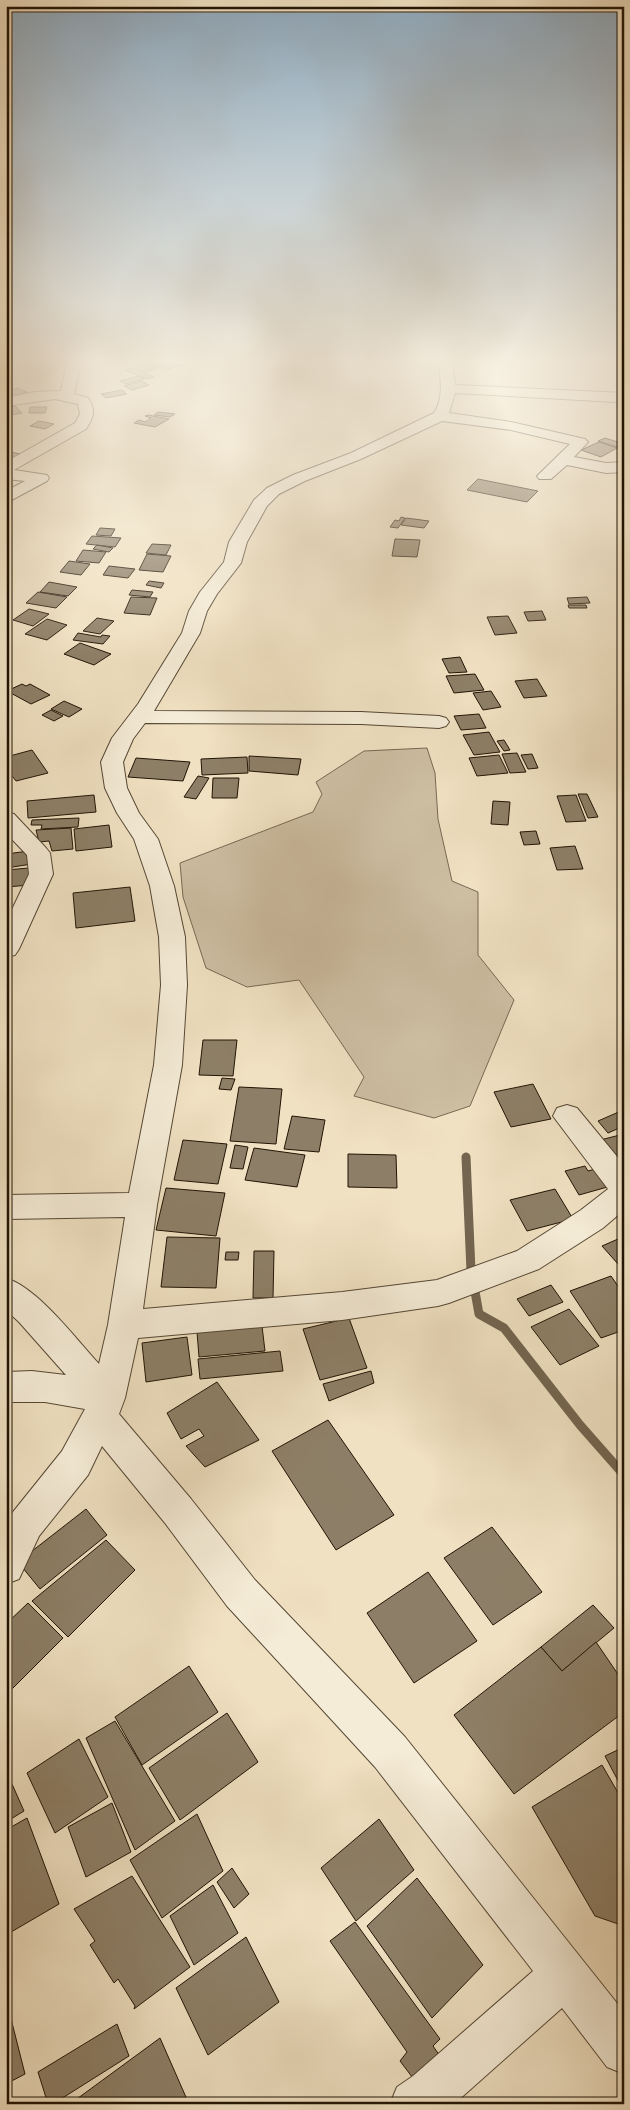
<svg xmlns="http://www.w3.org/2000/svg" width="630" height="2110" viewBox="0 0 630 2110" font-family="Alegreya,serif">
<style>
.green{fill:#cdbea2;stroke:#776954}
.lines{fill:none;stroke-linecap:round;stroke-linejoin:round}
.stream{stroke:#736550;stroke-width:9}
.building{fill:#8d7f67;stroke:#211405}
.minor-casing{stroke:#554734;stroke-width:2}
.minor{fill:#f5ecd7;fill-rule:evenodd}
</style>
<rect width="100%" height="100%" fill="#f0e1c2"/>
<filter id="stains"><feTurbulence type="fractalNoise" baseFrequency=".004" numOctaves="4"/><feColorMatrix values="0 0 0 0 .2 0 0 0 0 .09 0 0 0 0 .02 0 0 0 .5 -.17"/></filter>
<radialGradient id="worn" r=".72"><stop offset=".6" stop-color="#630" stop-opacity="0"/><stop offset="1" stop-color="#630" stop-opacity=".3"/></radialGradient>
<path class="green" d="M427,748L435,773L438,819L452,881L478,892V955L514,1000L470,1106L434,1118L354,1096L364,1077L299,980L247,987L206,968L183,897L180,863L313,812L322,794L316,782L364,751Z"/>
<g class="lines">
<g class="stream">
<path d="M466,1157L471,1271"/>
<path d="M474,1286L479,1314L504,1328L580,1425L624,1475"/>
</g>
</g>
<g class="building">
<path d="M127,361H154L156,363L132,366Z"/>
<path d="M168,361H183L190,364L167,369L156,363Z"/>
<path d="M154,364L161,367L143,372L134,368Z"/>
<path d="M132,368L154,377L146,379L125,370Z"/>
<path d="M139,376L144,379L126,384L120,381Z"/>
<path d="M141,381L149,385L132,390L124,386Z"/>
<path d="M17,388L27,392L12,397L6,395V392Z"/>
<path d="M122,390L127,394L106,398L101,394Z"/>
<path d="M15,406L22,413L6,416V408Z"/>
<path d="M30,407H47L45,413H29Z"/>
<path d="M158,412L175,414L170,417L154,415Z"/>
<path d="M148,415L169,419L155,427L134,423L139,420L145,422L151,418L145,416Z"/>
<path d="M39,421L54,424L45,429L30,426Z"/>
<path d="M605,438L624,444L617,447L598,441Z"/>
<path d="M599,442L617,448L601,457L581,450Z"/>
<path d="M6,451H7L20,454L6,462Z"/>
<path d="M478,479L538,491L527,502L467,490Z"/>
<path d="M401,517L405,518L398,528L390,527L395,520L399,521Z"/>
<path d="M406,518L429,521L424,528L401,525Z"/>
<path d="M100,528L115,529L111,536L96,535Z"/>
<path d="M92,536L121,538L115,547L86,544Z"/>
<path d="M395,539L420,540L417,557L392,556Z"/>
<path d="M152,544L171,545L166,555L146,553Z"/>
<path d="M97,545L113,548L109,552L93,549Z"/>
<path d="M83,550L106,552L99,563L76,561Z"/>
<path d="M147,554L171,556L163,572L139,570Z"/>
<path d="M69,561L90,564L81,575L60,572Z"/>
<path d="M109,566L135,569L128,578L103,575Z"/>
<path d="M149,581L164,583L161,588L146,585Z"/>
<path d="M49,582L77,587L68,596L40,592Z"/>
<path d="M132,590L153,592L150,597L129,595Z"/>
<path d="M38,592L67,597L56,608L26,603Z"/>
<path d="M131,597L157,598L150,615L124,613Z"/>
<path d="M587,597L590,603L569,604L567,598Z"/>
<path d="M568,605H586L587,608H569Z"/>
<path d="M29,609L49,614L33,626L13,620Z"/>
<path d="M542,611L546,620L528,621L524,612Z"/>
<path d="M508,616L517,633L495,635L487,617Z"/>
<path d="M97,618L114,621L100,634L83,631Z"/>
<path d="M47,619L67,625L47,640L25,634Z"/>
<path d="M78,633L101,637L102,635L110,636L103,644L73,640Z"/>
<path d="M80,643L111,654L94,665L64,654Z"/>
<path d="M460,657L467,672L449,673L442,659Z"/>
<path d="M475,674L484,690L454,693L446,676Z"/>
<path d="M537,679L547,696L524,698L515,681Z"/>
<path d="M22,684L26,686L30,684L50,695L31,704L7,691Z"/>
<path d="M491,691L501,707L483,710L473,693Z"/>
<path d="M64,701L82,709L69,717L51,709Z"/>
<path d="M51,710L63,716L54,721L42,715Z"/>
<path d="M479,714L486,728L461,730L454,716Z"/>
<path d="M489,732L500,752L474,755L463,735Z"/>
<path d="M504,740L510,750L504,751L497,741Z"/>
<path d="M32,750L48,773L16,781L6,768V757Z"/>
<path d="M517,753L526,772L510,773L502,754Z"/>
<path d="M532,754L538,768L528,769L521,755Z"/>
<path d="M499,755L508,773L477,776L469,758Z"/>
<path d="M249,756L301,759L298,775L249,771Z"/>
<path d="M247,757L248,773L202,775L201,759Z"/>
<path d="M136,758L190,762L183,781L128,777Z"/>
<path d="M198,776L209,778L196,799L184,797Z"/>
<path d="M213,778H239L237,798H212Z"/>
<path d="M578,794H587L598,817L588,818Z"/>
<path d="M94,795L96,812L28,818L27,801Z"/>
<path d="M576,795L586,821L566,822L557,796Z"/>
<path d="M493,801L510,802L508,825L491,824Z"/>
<path d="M79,818L78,827L41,829L42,825H31L32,820Z"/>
<path d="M109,825L112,847L76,851L74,829Z"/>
<path d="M71,828L73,849L52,851L49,841L39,842L36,830Z"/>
<path d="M536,831L540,844L524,845L520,832Z"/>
<path d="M575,846L583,869L557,870L550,848Z"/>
<path d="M29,851L32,864L6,868V854Z"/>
<path d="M29,868L30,885L6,887V870Z"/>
<path d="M130,887L135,921L76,928L73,893Z"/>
<path d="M203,1040H237L233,1076L199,1075Z"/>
<path d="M222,1078L235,1079L231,1090L219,1089Z"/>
<path d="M533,1084L551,1119L511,1127L494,1092Z"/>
<path d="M239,1087L282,1089L276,1144L230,1141Z"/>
<path d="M621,1111L624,1114V1126L608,1133L598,1121Z"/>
<path d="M292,1116L325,1120L319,1152L284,1149Z"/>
<path d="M624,1134V1165L596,1141Z"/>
<path d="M183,1140L227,1144L218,1184L174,1180Z"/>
<path d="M235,1145L248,1147L243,1169L230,1168Z"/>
<path d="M254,1148L305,1155L297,1187L245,1180Z"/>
<path d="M348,1154L396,1155L397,1188L348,1187Z"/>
<path d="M585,1166L588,1171L599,1168L611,1186L579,1195L565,1171Z"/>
<path d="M166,1188L225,1193L216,1236L156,1230Z"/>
<path d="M555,1189L573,1219L527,1231L510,1200Z"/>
<path d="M167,1237L220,1238L216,1288L161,1287Z"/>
<path d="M618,1239L624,1246V1261L618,1264L602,1246Z"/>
<path d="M254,1251H274L273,1298H253Z"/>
<path d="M226,1252H239L238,1260H225Z"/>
<path d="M611,1276L624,1295V1330L601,1338L570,1291Z"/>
<path d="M551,1285L563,1302L529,1316L517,1299Z"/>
<path d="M569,1309L599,1346L560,1365L531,1327Z"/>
<path d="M349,1318L367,1368L320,1380L303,1329Z"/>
<path d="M262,1326L265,1351L199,1357L197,1332Z"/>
<path d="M187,1337L192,1375L146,1382L142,1343Z"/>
<path d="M280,1351L283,1371L200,1379L198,1359Z"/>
<path d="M371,1371L374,1383L329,1401L323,1384Z"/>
<path d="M217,1382L259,1440L205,1467L186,1446L204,1436L199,1429L181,1439L167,1413Z"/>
<path d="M328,1420L394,1515L336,1550L272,1451Z"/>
<path d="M86,1509L107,1535L40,1589L18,1562Z"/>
<path d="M492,1527L542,1592L493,1625L444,1558Z"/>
<path d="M106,1540L135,1570L68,1637L32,1601Z"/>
<path d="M428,1572L477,1641L414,1683L367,1613Z"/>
<path d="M28,1603L63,1638L6,1695V1624Z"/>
<path d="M593,1605L614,1628L562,1671L541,1647Z"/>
<path d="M596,1642L624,1683V1712L514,1794L454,1715L541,1647L562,1671Z"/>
<path d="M189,1666L218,1712L142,1765L115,1717Z"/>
<path d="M227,1713L258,1762L180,1820L149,1768Z"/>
<path d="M115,1721L175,1821L135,1850L86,1738Z"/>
<path d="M79,1739L108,1797L55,1833L27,1773Z"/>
<path d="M624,1747V1792L605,1756Z"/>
<path d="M602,1765L624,1803V1926L595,1916L532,1807Z"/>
<path d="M12,1784L24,1811L6,1822V1788Z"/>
<path d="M112,1803L131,1852L86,1877L68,1827Z"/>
<path d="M197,1814L223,1871L162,1918L130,1860Z"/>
<path d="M27,1818L59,1904L6,1935V1830Z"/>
<path d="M379,1819L414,1870L356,1921L321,1868Z"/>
<path d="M232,1868L249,1894L234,1908L217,1882Z"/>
<path d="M132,1876L190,1967L134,2009L135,2006L118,1979L114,1983L90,1945L95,1941L74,1909Z"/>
<path d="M417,1878L483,1965L432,2018L367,1926Z"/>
<path d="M213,1885L238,1933L194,1965L170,1916Z"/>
<path d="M355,1922L440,2039L433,2046L442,2059L419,2086L400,2061L407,2052L330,1941Z"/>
<path d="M246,1937L279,2002L208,2055L176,1988Z"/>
<path d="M6,1999L25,2074L6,2084Z"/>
<path d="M117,2024L129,2056L53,2104H48L38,2072Z"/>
<path d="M160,2038L189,2104H70Z"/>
</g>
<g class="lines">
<defs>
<g id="minor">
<path d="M67,361H81L74,394L88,398C96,410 94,417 86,429L14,470L47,475L49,478L47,481L6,503V491L25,481L6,479V462L75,423L80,414L78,404L55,399L6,406V398L35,392L61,391Z"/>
<path d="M438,361H452L455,385L624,393V401L616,402L455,393L449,413L511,422L585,439L588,442L574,457L606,463L624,462V472L606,473L567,465L551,479H539L537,476L570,444L511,430L442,421L361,459L305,481L279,494L267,506L247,542L241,563L217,594L207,611L200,633L154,711L361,712L439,716L446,718L449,722L446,726L439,728L361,724L145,723L133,739L123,762L127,788L139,813L158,839L174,886L185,937L187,985L182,1065L157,1205L143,1309L342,1292L437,1280L517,1251L581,1210L608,1189L553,1116L557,1108L567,1105L577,1108L624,1165V1210L603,1228L539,1269L449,1303L438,1306L342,1320L138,1338L125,1398L119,1414L191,1499L255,1580L405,1737L624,2012V2074L607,2067L562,2008L454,2104H390L397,2087L413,2076L533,1971L375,1767L227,1606L165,1523L102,1446L88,1475L39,1536L19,1579L6,1584V1525L13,1512L62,1451L85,1409L45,1402H6V1372L32,1371L66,1375L19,1322L6,1310V1278C39,1289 75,1338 99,1364L108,1325L125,1217L6,1219V1195L129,1193L154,1065L161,985L159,937L150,886L134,839L117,813L105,788L101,762L112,738L138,704L182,633L189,611L200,592L224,562L229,542L254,500L267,488L293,475L351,453L434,413C444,397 441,379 438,361Z"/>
<path d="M6,812L14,814L46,848L50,853L53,874L19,949L15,955L6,957V922L29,874L27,855L6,833Z"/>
</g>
</defs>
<use href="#minor" class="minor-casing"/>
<use href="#minor" class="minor"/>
</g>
<linearGradient id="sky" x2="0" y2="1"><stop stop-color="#8faabf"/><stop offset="0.55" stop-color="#f8f2e4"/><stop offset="1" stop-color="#f8f2e4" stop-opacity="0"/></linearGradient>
<rect width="630" height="656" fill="url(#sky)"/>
<rect width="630" height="2110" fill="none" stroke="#f0e1c2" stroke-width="25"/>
<rect x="8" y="8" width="615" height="2095" fill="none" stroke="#211405" stroke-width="2.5"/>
<rect x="12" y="12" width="605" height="2085" fill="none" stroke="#211405"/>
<rect width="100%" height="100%" filter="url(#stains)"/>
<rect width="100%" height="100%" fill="url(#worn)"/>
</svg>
